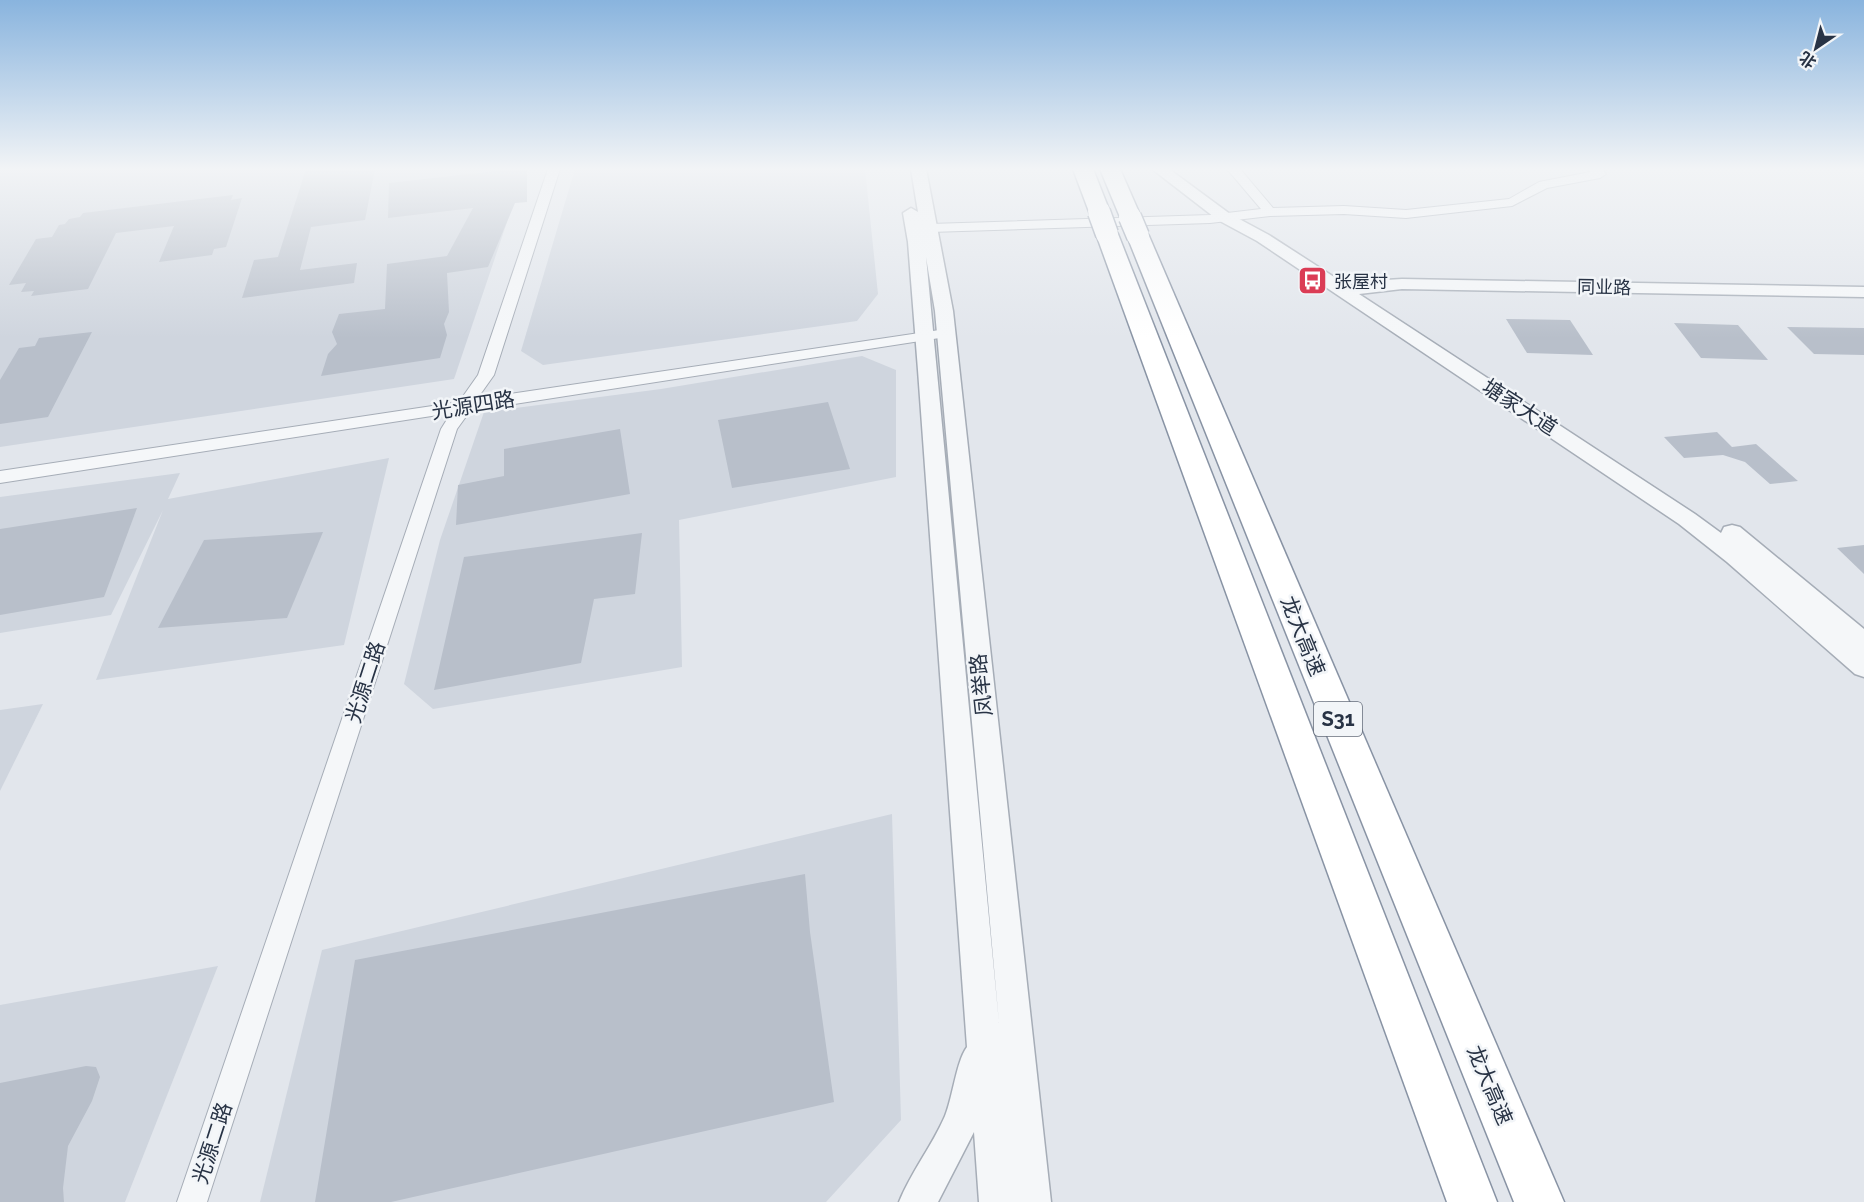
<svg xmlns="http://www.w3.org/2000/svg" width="1864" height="1202" viewBox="0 0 1864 1202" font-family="Raleway,'Noto Sans SC',sans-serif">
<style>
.built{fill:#cfd5de}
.building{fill:#b8bfca}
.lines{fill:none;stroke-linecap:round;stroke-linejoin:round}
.minor-casing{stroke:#a6adb7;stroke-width:2}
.tertiary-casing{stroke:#a6adb7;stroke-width:3}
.motorway-casing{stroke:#8893a4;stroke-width:3}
.minor{fill:#f5f7f9;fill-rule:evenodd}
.tertiary{fill:#f5f7f9;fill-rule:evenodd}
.motorway{fill:#fff;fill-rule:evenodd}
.motorway-bridge-casing{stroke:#8893a4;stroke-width:25;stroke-linecap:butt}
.motorway-bridge{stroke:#fff;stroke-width:22}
.labels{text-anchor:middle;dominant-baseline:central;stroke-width:5;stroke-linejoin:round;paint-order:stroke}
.far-poi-label{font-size:18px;fill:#283345;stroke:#f2f5f8;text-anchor:start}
.far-street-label{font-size:18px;fill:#283345;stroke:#f2f5f8}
.shield{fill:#f2f5f8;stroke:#656d7b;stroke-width:1.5}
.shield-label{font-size:20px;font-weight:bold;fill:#283345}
.street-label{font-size:21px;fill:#283345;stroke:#f2f5f8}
</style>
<rect width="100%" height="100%" fill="#e2e6ec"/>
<g class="built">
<path d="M0,169H525L454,379L0,447Z"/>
<path d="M575,169H865L878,294L857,321L543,365L521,351Z"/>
<path d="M862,356L896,370V477L679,520L682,667L433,709L404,684L440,540L484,412L661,389Z"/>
<path d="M389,458L344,645L96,680L163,510L111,615L0,633V497L180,473L168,499Z"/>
<path d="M43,704L0,791V710Z"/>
<path d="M892,814L901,1120L826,1202H260L322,950Z"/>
<path d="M218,966L125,1202H0V1005Z"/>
</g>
<g class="building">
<path d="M306,169H375L365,220L311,227L300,270L357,263L354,283L242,298L254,260L278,257Z"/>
<path d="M515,169H527V202L515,203L488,267L447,273L449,312L444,324L447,335L440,358L321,376L328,354L337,344L332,332L339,314L385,309L387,264L447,256L473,208L388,218L389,183Z"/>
<path d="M233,195L231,200L242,198L226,247L214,249L212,255L159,262L174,226L116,233L88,289L31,296L34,291L21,292L26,283L9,285L36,239L52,237L59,225L65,224L69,219L80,217L83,213Z"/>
<path d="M1506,319L1570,320L1593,355L1527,353Z"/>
<path d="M1674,323L1738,325L1768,360L1701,358Z"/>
<path d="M1787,327L1864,328V355L1814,354Z"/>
<path d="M92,332L48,417L0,424V380L19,348L35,346L39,338Z"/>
<path d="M828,402L850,469L732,488L718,420Z"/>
<path d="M620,429L630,494L456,525L458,485L504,476V449Z"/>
<path d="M1717,432L1732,447L1756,444L1798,481L1770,484L1745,462L1723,455L1684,458L1664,437Z"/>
<path d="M137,508L104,597L0,615V529Z"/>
<path d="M323,532L287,618L158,628L204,540Z"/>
<path d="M642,533L635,594L594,599L581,663L434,690L464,557Z"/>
<path d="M1864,545V574L1837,548Z"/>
<path d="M805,874L810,932L834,1102L391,1202H315L355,960Z"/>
<path d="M86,1066L96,1067L100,1077L92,1101L68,1146L63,1188L64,1202H0V1083Z"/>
</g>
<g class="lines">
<defs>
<g id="minor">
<path d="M548,169H560L494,375L477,399L946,329L953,333L946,337L470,411L457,429L207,1202H177L441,429L451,413L0,483V471L459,402L478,375Z"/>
<path d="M1227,169H1240L1273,208L1344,206L1406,210L1509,199L1539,182L1590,172L1588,169H1602L1606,174L1600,178L1547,188L1512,206L1406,218L1344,214L1270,216L1210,223L930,232L923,228L930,224L1210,215L1261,209Z"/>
</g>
<g id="tertiary">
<path d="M911,169H926L953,311L1051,1202H979L974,1132L938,1202H899C911,1172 932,1146 945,1116C953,1097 956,1062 967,1047L918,370L908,242L903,213L911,208L918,212ZM926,257L935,311L999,1023Z"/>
<path d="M1152,169H1169L1230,214L1269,235L1348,286L1369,281L1402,279L1864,287V297L1402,289L1359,294L1695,514L1721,533L1724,527L1732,525L1740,527L1864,629V677L1855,674L1727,562L1679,524L1257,241L1218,220Z"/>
</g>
<g id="motorway">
<path d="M1073,169H1093L1110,212L1107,217L1099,218L1091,217Z"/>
<path d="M1100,169H1120L1141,217L1138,222L1130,224L1122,222Z"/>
<path d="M1107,227L1115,229L1118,234L1497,1202H1447L1096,234L1099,229Z"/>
<path d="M1138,229L1146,231L1149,236L1564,1202H1514L1127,236L1130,231Z"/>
</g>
</defs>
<use href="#minor" class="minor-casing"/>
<use href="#tertiary" class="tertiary-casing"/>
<use href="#motorway" class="motorway-casing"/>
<use href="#minor" class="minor"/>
<use href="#tertiary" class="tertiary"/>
<use href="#motorway" class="motorway"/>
<defs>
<g id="motorway-bridge">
<path d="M1099,212L1107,234"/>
<path d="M1130,217L1138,236"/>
</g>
</defs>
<use href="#motorway-bridge" class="motorway-bridge-casing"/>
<use href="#motorway-bridge" class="motorway-bridge"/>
</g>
<linearGradient id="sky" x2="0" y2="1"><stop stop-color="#89b4de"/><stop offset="0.5" stop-color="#f2f4f6"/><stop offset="1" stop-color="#f2f4f6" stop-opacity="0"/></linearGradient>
<rect width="1864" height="338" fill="url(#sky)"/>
<defs>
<symbol id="bus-square" viewBox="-11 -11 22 22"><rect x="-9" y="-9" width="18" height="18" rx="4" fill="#db3c55" stroke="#f2f5f8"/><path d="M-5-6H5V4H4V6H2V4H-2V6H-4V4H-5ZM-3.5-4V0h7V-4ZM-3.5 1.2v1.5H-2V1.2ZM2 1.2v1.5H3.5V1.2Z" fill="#fff"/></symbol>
</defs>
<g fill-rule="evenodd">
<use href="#bus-square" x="1296" y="264" width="33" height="33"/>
</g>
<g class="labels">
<g class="far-poi-label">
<text x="1334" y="281">张屋村</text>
</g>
<g class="far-street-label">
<text transform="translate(1604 287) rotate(1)">同业路</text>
</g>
<rect class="shield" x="1314" y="702" width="48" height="34" rx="4.5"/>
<g class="shield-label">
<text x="1338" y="719">S31</text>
</g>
<g class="street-label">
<text transform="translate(473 405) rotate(-9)">光源四路</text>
<text transform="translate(1520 407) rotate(33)">塘家大道</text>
<text transform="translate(1303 636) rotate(68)">龙大高速</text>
<text transform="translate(365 682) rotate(-72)">光源二路</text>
<text transform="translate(981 685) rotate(-96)">凤举路</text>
<text transform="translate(1490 1085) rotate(67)">龙大高速</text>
<text transform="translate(212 1143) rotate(-72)">光源二路</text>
</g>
</g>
<g transform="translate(1816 48) rotate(215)" stroke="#f2f5f8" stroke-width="4.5" paint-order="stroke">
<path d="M0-4.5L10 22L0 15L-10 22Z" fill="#283345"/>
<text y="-9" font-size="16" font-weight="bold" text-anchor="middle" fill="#283345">北</text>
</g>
</svg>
